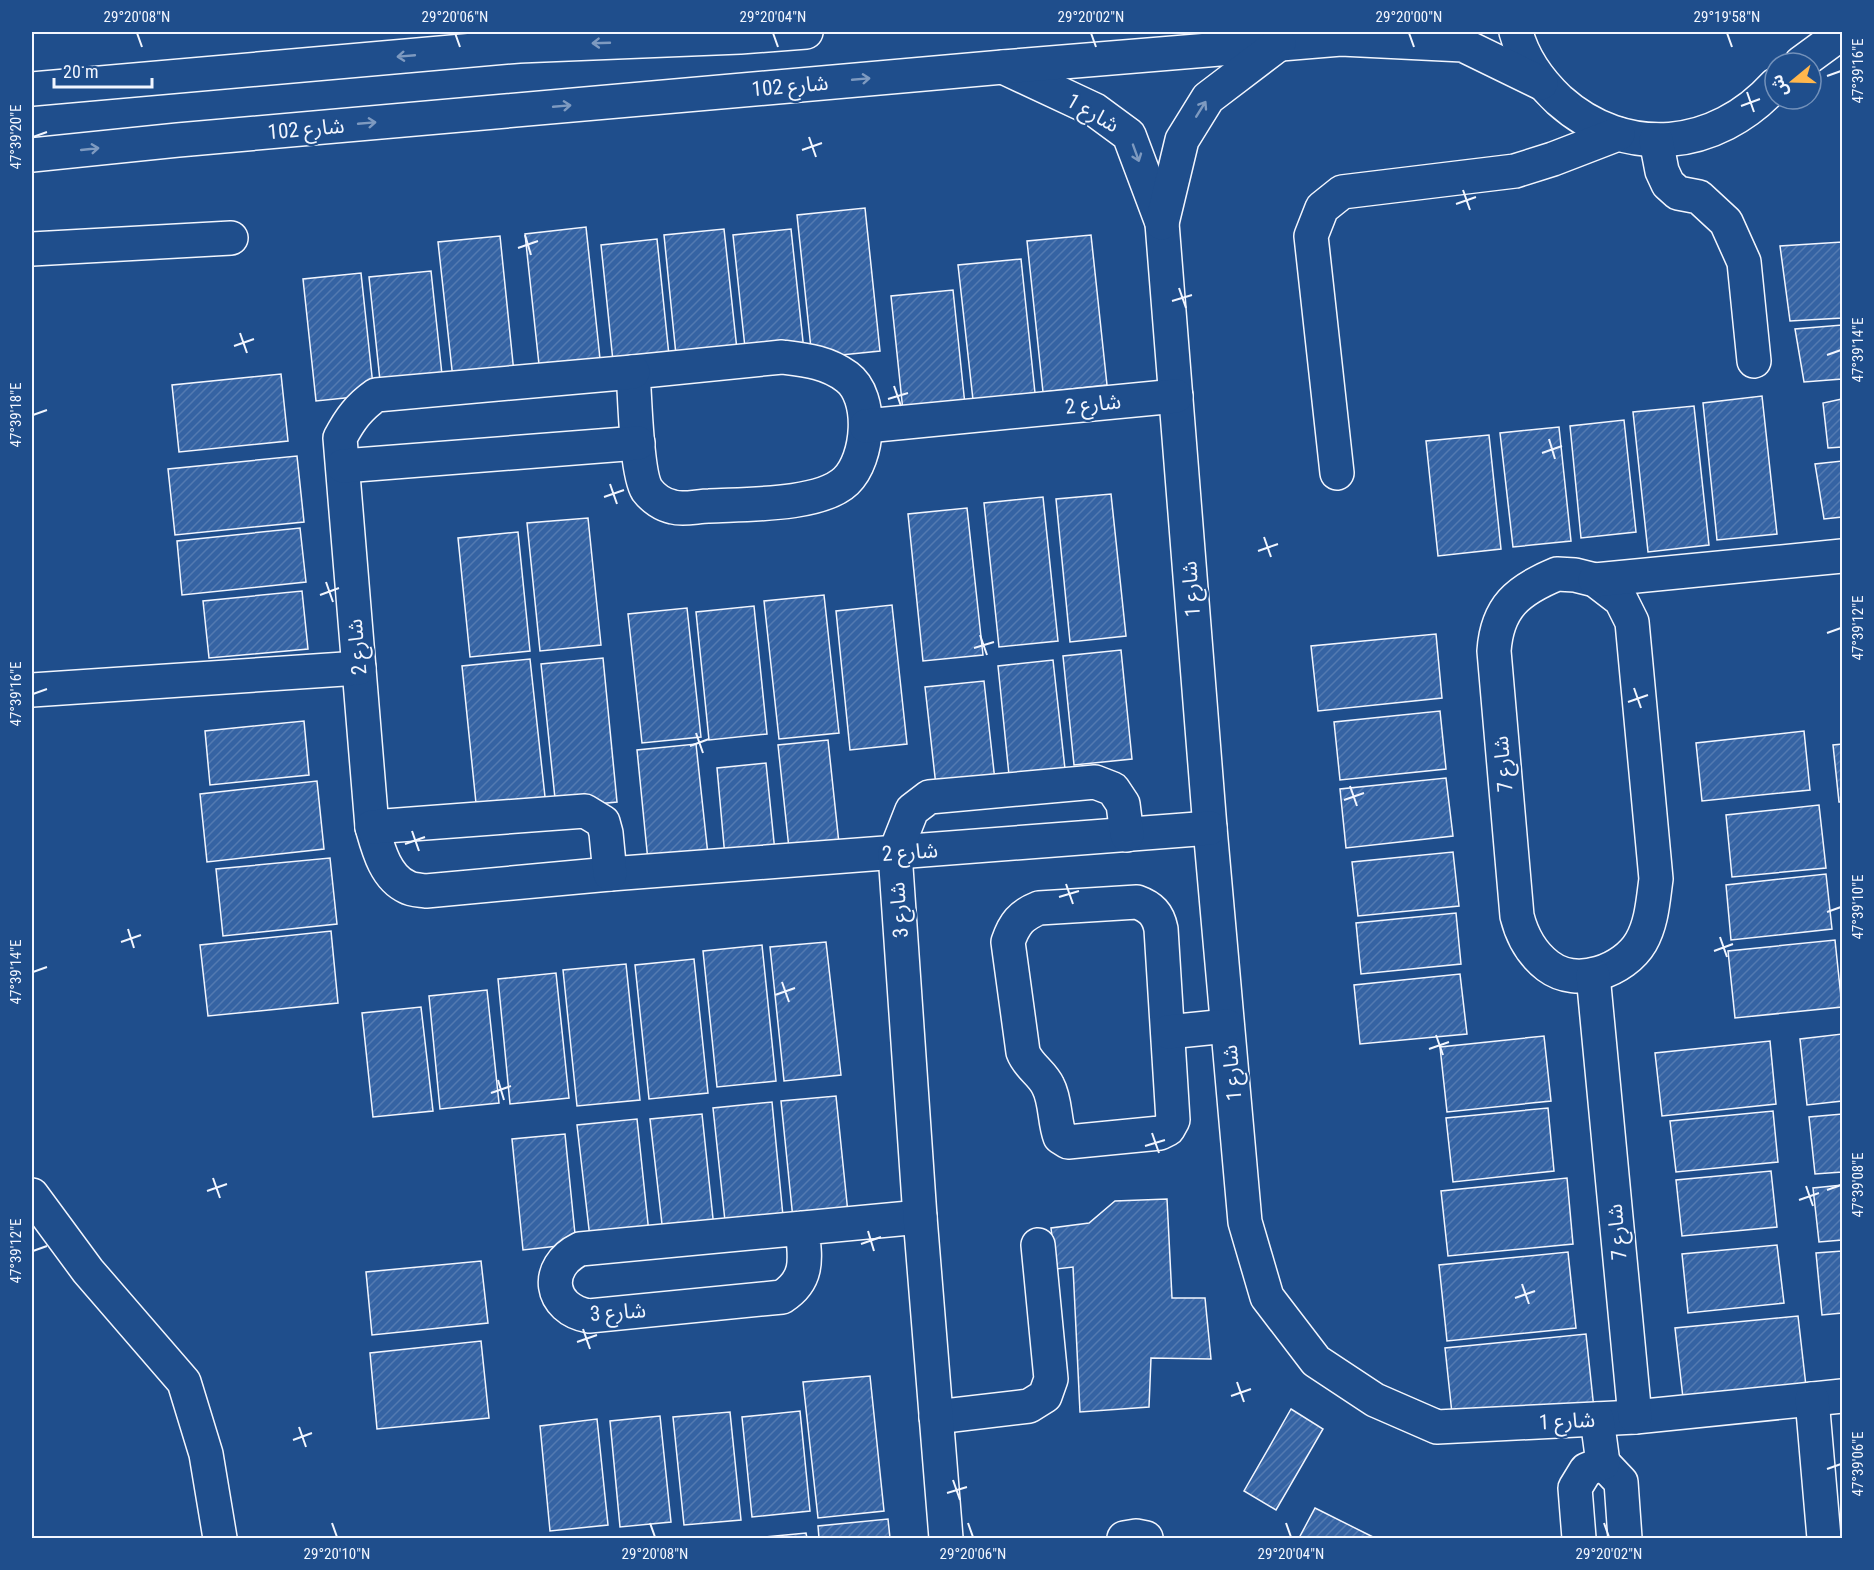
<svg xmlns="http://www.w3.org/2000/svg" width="1874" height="1570" viewBox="0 0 1874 1570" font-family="'Roboto Condensed','Noto Sans Arabic',sans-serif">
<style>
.building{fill:url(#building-hatch);stroke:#f2f6ff;stroke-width:1.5}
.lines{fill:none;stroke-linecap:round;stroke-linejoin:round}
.minor-casing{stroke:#f2f6ff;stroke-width:36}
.minor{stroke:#1f4e8c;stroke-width:33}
.oneway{stroke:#7e9ac0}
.ticks{fill:none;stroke:#f2f6ff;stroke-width:2}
.labels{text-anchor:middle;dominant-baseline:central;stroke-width:4.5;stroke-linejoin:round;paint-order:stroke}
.street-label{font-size:21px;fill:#f2f6ff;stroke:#1f4e8c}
.neatline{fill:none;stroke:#f2f6ff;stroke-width:2}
.ticks-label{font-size:15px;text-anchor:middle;fill:#f2f6ff}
</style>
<defs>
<pattern id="building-hatch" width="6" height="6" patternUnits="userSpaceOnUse" patternTransform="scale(1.5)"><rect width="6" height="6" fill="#3563a3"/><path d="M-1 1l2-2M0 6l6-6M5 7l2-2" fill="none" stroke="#537ab1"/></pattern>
</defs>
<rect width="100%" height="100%" fill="#1f4e8c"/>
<g class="building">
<path d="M865,208L880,351L812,358L797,215Z"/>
<path d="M586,227L601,368L540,374L525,234Z"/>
<path d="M724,229L738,359L677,365L664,235Z"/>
<path d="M791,229L804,351L746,357L733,235Z"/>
<path d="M1091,235L1107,385L1043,392L1027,241Z"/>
<path d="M500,236L514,373L453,379L438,242Z"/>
<path d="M657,239L670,365L614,371L601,245Z"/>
<path d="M1842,242V318L1790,321L1780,246Z"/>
<path d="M1021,259L1035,393L973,400L958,265Z"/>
<path d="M431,271L443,384L381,390L369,277Z"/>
<path d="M361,273L374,395L316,401L303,279Z"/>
<path d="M953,290L965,405L903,411L891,296Z"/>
<path d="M1842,325V379L1804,382L1795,329Z"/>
<path d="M281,374L288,441L179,452L172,385Z"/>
<path d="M1762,396L1777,534L1717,540L1703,403Z"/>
<path d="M1842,399V447L1828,448L1823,403Z"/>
<path d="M1694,406L1709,545L1648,552L1633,412Z"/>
<path d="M1624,420L1636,532L1581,538L1570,426Z"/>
<path d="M1559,427L1571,541L1513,547L1500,433Z"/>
<path d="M1489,435L1501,549L1438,556L1426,441Z"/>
<path d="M297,456L304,522L175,535L168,469Z"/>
<path d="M1842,461V517L1824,519L1815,464Z"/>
<path d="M1111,494L1126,636L1070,642L1056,499Z"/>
<path d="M1043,497L1058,641L999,647L984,503Z"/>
<path d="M967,508L983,655L923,661L908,514Z"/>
<path d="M588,518L601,645L540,651L527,523Z"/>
<path d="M300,528L306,582L182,595L177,541Z"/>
<path d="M518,532L530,651L470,657L458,538Z"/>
<path d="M302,591L308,649L209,658L203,601Z"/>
<path d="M824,595L839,733L779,739L764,601Z"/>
<path d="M892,605L907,744L850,750L836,611Z"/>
<path d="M754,606L767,734L709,740L696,612Z"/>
<path d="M687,608L701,737L642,743L628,614Z"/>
<path d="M1436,634L1442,698L1318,711L1311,646Z"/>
<path d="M1121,650L1132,759L1074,765L1063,656Z"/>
<path d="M603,658L617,802L556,808L541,664Z"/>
<path d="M530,659L546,806L477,813L462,666Z"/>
<path d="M1053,660L1065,769L1009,775L998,666Z"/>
<path d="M984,681L996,790L937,795L925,687Z"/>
<path d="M1440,711L1446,769L1340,780L1334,722Z"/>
<path d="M304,721L309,775L210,785L205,731Z"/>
<path d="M1804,731L1810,790L1702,801L1696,743Z"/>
<path d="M828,740L840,853L790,858L778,745Z"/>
<path d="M696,744L708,855L648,861L637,750Z"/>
<path d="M1842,744V802H1839L1833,745Z"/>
<path d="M766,763L775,852L725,857L717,768Z"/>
<path d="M1446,778L1453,836L1346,848L1340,789Z"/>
<path d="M317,781L324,849L207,862L200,794Z"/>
<path d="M1819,805L1826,868L1732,877L1726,815Z"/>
<path d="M1453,852L1459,906L1358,916L1352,862Z"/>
<path d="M330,858L337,924L223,936L216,869Z"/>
<path d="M1826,874L1832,929L1731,940L1726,885Z"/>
<path d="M1456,913L1461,964L1361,974L1356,923Z"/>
<path d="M331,931L338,1003L208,1016L200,945Z"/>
<path d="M1835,940L1842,1007L1735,1018L1728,951Z"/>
<path d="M826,942L841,1075L784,1081L770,947Z"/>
<path d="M762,945L776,1081L717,1087L703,951Z"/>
<path d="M694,959L708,1093L649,1099L635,965Z"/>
<path d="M626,964L640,1100L577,1106L563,970Z"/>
<path d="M556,973L569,1098L510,1104L498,979Z"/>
<path d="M1460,974L1467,1034L1360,1044L1354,985Z"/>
<path d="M487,990L499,1103L440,1109L429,996Z"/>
<path d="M421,1007L433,1111L373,1117L362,1013Z"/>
<path d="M1842,1034V1101L1807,1105L1800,1039Z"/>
<path d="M1544,1036L1551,1101L1447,1112L1440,1047Z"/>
<path d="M1770,1041L1776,1104L1662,1116L1655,1053Z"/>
<path d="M836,1096L848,1213L793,1219L781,1101Z"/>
<path d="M772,1102L783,1216L725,1221L713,1108Z"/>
<path d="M1548,1108L1554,1171L1453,1182L1446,1118Z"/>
<path d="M1773,1111L1778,1162L1676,1172L1670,1121Z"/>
<path d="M702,1114L714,1228L663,1233L650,1119Z"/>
<path d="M1842,1114V1172L1815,1174L1809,1117Z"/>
<path d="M637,1119L649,1233L590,1238L577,1125Z"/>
<path d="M565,1134L576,1244L523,1250L512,1139Z"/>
<path d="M1771,1171L1777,1227L1682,1236L1676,1180Z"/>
<path d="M1567,1178L1573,1244L1448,1256L1441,1191Z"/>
<path d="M1842,1185V1240L1819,1242L1813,1188Z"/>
<path d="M1167,1199L1172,1298H1205L1211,1359L1151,1358L1149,1407L1080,1412L1073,1267L1056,1269L1051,1228L1089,1223L1115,1201Z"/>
<path d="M1777,1245L1784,1303L1688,1313L1682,1254Z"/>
<path d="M1842,1251V1313L1822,1315L1816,1253Z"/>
<path d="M1568,1252L1576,1328L1447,1341L1439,1265Z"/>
<path d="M481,1261L488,1323L372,1335L366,1272Z"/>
<path d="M1798,1316L1806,1386L1683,1398L1675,1328Z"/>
<path d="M1586,1334L1594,1409L1453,1423L1445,1348Z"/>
<path d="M481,1341L489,1418L377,1429L370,1353Z"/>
<path d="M870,1376L884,1511L818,1518L803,1382Z"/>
<path d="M1291,1409L1323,1429L1276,1510L1244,1491Z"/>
<path d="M800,1411L810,1511L752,1517L742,1417Z"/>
<path d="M730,1412L741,1520L684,1525L673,1417Z"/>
<path d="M660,1416L671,1522L620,1527L610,1421Z"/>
<path d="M597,1419L608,1525L550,1531L540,1426Z"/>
<path d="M1315,1508L1375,1538H1299Z"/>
<path d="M888,1519L890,1538H819L818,1526Z"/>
<path d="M806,1533L807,1538H753Z"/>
</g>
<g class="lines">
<defs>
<g id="minor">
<path d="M1516,32C1523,59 1539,81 1559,100C1626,160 1716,150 1775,85"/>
<path d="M1801,63L1842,33"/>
<path d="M1003,67L1095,110L1129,135L1162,223L1210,828L1245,1222L1267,1297L1316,1361L1375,1400L1437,1427L1635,1417L1842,1396"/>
<path d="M32,89L519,46L740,37L806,32"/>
<path d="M1656,140L1662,171L1668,184L1678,193L1699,197L1726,222L1744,262L1754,361"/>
<path d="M32,155L178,140L1003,67L1341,39L1463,45L1541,83"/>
<path d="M1162,223L1182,140L1208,98L1279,44"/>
<path d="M32,249L231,238"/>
<path d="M782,357C806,360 827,362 847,377C874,397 869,459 846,481C820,506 745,504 709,506C698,506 684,510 673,507C663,505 653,498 647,490C636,472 635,396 633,372Z"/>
<path d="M633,372L376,395C359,407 350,419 340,438L372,827C378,848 385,877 407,887C412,890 420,890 426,891L610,874L1210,828"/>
<path d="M866,426L1176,396"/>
<path d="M343,466L638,443"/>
<path d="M1337,473L1311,236L1322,208L1342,192L1515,171L1553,159L1618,134"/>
<path d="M1557,574L1575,575L1595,580L1621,600L1632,622L1656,879C1653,900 1652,923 1641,942C1624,971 1577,988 1548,966C1531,953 1522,936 1517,916L1494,651C1497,607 1518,590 1557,574Z"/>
<path d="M1595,580L1842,556"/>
<path d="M32,690L359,668"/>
<path d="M372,827L585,811L603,822L606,833L610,874"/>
<path d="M1137,902C1151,907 1158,914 1161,929L1173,1120L1168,1129L1160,1133L1068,1142L1060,1137C1054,1121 1056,1101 1048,1086C1042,1073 1028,1066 1023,1052L1008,942C1014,924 1021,915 1039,908Z"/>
<path d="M1593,975L1635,1417"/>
<path d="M1168,1032L1227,1026"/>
<path d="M32,1195L88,1271L184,1382L206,1454L220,1538"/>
<path d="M802,1228C805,1257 810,1279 782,1297L589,1316C549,1309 543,1267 580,1249L920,1217"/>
<path d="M1812,1399L1824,1538"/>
<path d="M936,1417L1029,1406L1045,1396L1051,1379L1038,1245"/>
<path d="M1603,1463L1621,1482L1625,1538"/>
<path d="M946,1538L920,1217L895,853L912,810L929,797L1095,782L1113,789L1123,804L1127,835"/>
<path d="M1124,1538L1136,1536L1146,1538"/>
<path d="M1579,1538L1575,1488L1586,1470L1603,1463L1597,1419"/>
</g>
</defs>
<use href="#minor" class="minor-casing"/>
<use href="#minor" class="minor"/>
</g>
<defs><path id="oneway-shaft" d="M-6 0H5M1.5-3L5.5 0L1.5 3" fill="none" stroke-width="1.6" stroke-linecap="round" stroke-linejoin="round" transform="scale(1.5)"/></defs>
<g class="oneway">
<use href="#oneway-shaft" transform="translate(601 43) rotate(178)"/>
<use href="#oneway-shaft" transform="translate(406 56) rotate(175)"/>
<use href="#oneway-shaft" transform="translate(861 79) rotate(-5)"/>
<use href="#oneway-shaft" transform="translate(562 106) rotate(-5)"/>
<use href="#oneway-shaft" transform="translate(1201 109) rotate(-58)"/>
<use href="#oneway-shaft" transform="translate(367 123) rotate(-5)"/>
<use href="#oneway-shaft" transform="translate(90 149) rotate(-6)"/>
<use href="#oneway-shaft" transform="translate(1136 153) rotate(70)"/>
</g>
<path class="ticks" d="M137,33L142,47M455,33L460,47M773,33L778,47M1091,33L1096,47M1409,33L1414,47M1727,33L1732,47M1827,76L1841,71M1747,92L1754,112M1741,106L1760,99M33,137L47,132M809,137L816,157M802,150L822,143M1463,190L1470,210M1456,204L1476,197M525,235L531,255M518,248L538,241M1179,288L1186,308M1172,301L1192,295M240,333L247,353M234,346L254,339M1827,355L1841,350M894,386L901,406M888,399L908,393M33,415L47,410M1549,439L1555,459M1542,453L1562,446M610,484L617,504M604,497L624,490M1264,537L1271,557M1258,551L1278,544M326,582L333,602M320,595L339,588M1827,633L1841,628M980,635L987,655M974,648L994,642M1634,688L1641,708M33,694L47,689M1628,702L1648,695M696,733L703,753M690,746L709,739M1350,786L1357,806M1344,800L1364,793M412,831L419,851M405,844L425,837M1066,884L1073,904M1059,897L1079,891M1827,912L1841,907M128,929L134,948M1720,937L1727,957M121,942L141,935M1714,951L1733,944M33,972L47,967M782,982L789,1002M775,995L795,988M1436,1035L1443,1055M1429,1049L1449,1042M498,1080L504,1100M491,1093L511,1086M1152,1133L1159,1153M1145,1146L1165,1140M213,1178L220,1198M1806,1186L1813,1206M1827,1190L1841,1185M207,1191L227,1184M1799,1200L1819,1193M868,1231L874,1251M861,1244L881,1237M33,1251L47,1246M1522,1284L1529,1304M1515,1298L1535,1291M583,1329L590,1349M577,1342L597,1335M1237,1382L1244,1402M1231,1396L1251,1389M299,1427L306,1447M293,1440L312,1433M1827,1469L1841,1464M953,1480L960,1500M947,1493L967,1487M332,1523L337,1537M650,1523L655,1537M968,1523L973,1537M1286,1523L1291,1537M1604,1523L1609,1537"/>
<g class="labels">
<g class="street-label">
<text transform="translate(790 86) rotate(-5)">شارع 102</text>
<text transform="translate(1093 113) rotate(30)">شارع 1</text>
<text transform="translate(306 129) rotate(-5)">شارع 102</text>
<text transform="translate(1093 404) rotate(-6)">شارع 2</text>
<text transform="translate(1191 589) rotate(-94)">شارع 1</text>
<text transform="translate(357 647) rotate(-95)">شارع 2</text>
<text transform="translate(1503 764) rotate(-95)">شارع 7</text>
<text transform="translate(910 852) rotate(-4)">شارع 2</text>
<text transform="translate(899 910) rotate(-94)">شارع 3</text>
<text transform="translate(1232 1073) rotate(-95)">شارع 1</text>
<text transform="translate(1617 1232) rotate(-95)">شارع 7</text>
<text transform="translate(618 1312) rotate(-4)">شارع 3</text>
<text transform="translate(1567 1421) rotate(-3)">شارع 1</text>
</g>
</g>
<rect width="1874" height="1570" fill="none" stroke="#1f4e8c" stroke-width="66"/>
<g transform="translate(1793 81) rotate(251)"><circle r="28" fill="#1f4e8c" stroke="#7391ba" stroke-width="1.5"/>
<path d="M0-4.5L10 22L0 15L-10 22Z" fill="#ffb74d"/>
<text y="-9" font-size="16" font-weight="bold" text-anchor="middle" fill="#f2f6ff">ش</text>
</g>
<path d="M54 78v9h98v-9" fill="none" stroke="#f2f6ff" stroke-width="3"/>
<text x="63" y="78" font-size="18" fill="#f2f6ff" stroke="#1f4e8c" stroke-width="4.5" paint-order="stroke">20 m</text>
<rect x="33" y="33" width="1808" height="1504" class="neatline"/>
<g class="ticks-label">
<text x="137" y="22">29°20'08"N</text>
<text x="455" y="22">29°20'06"N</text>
<text x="773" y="22">29°20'04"N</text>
<text x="1091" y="22">29°20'02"N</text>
<text x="1409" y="22">29°20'00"N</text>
<text x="1727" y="22">29°19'58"N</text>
<text transform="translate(1858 71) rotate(-90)" y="5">47°39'16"E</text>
<text transform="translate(16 137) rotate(-90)" y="5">47°39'20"E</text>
<text transform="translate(1858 350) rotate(-90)" y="5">47°39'14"E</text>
<text transform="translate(16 415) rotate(-90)" y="5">47°39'18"E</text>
<text transform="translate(1858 628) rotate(-90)" y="5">47°39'12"E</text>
<text transform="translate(16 694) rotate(-90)" y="5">47°39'16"E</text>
<text transform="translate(1858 907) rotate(-90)" y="5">47°39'10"E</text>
<text transform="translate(16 972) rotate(-90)" y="5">47°39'14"E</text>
<text transform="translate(1858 1185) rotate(-90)" y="5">47°39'08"E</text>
<text transform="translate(16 1251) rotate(-90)" y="5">47°39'12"E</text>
<text transform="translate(1858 1464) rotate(-90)" y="5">47°39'06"E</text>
<text x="337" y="1559">29°20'10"N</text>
<text x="655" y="1559">29°20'08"N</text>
<text x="973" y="1559">29°20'06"N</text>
<text x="1291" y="1559">29°20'04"N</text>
<text x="1609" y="1559">29°20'02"N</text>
</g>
</svg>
